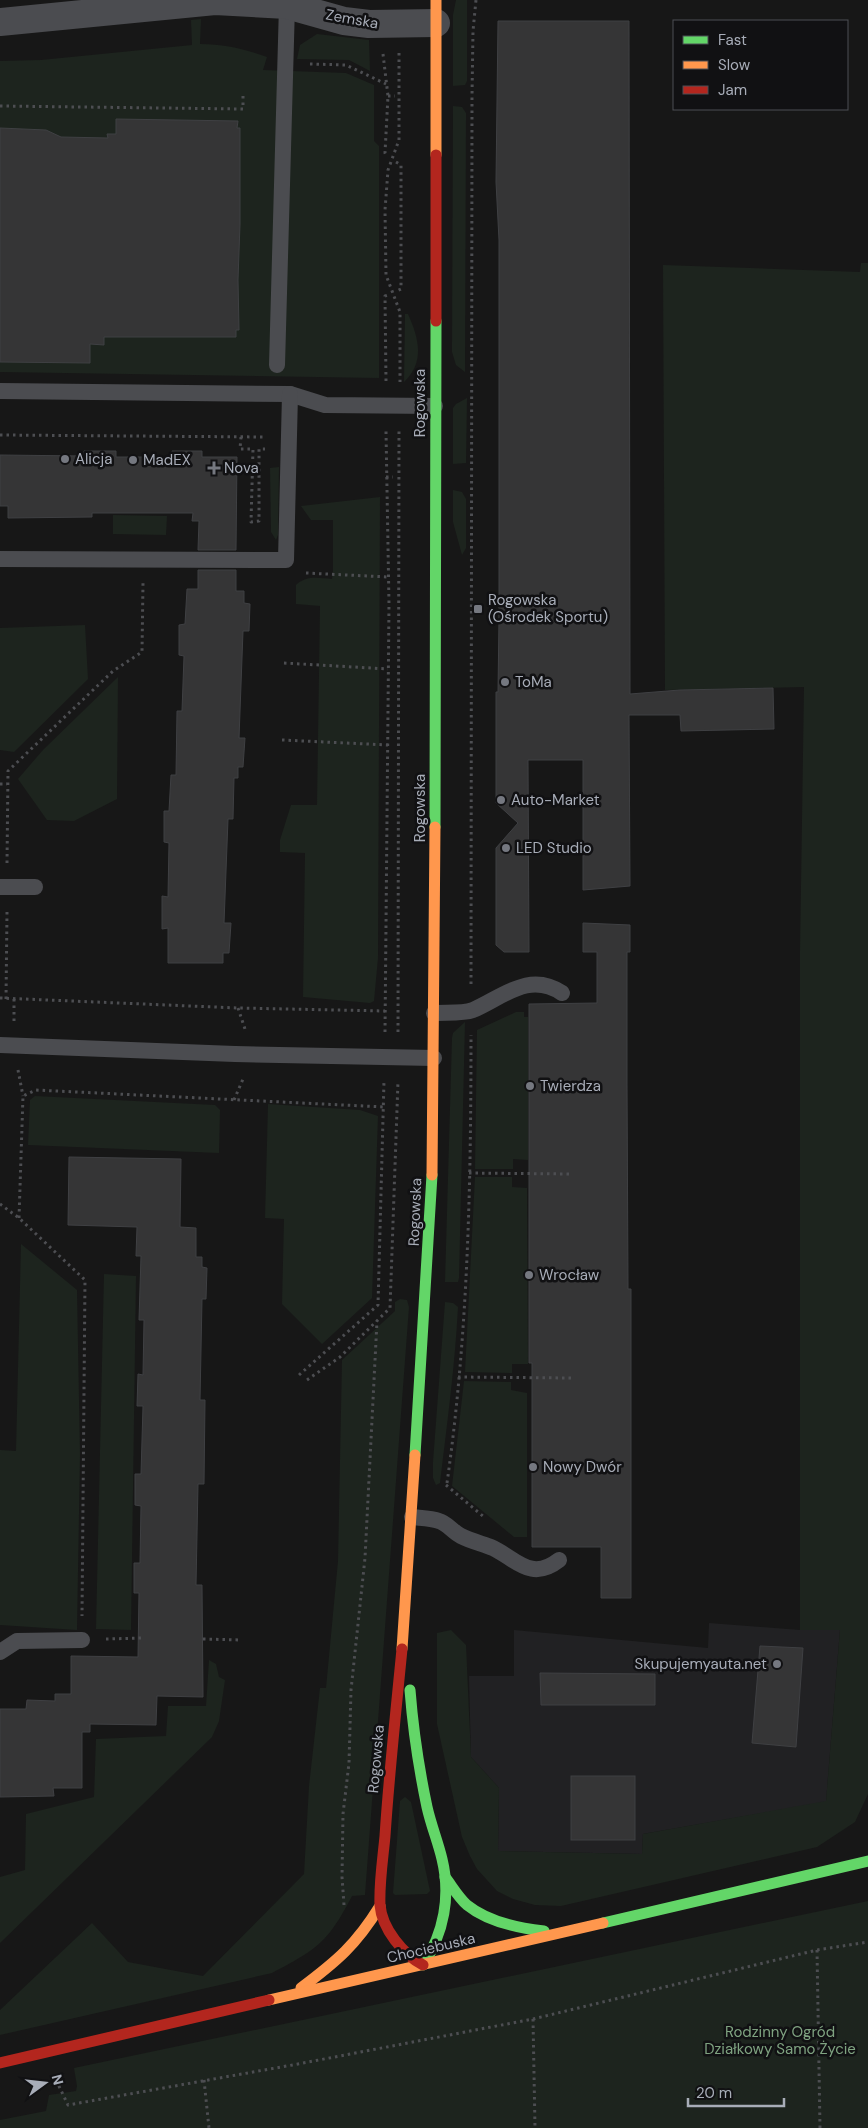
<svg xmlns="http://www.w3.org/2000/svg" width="868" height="2128" viewBox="0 0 868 2128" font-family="'DM Sans',sans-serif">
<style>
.built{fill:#212123}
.green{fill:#1d241e}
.building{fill:#353536;stroke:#3f4043}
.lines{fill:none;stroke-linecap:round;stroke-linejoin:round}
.path{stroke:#4d4e52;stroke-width:3;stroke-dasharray:2.5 4;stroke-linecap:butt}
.lane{stroke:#4b4c50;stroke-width:16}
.street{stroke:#4b4c50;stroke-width:28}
.fast{stroke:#63d668;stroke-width:11}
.slow{stroke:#ff974d;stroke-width:11}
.jam{stroke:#b3261e;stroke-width:11}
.poi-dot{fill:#757880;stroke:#111113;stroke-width:2}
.labels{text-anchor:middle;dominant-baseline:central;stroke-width:5;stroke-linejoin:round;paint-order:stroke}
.street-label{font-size:15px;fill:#a8adb8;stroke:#111113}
.poi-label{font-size:15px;fill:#a8adb8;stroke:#111113;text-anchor:start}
.park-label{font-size:15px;fill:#7fa381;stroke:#111113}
</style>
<rect width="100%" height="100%" fill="#171717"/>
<path class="built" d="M709,1623L800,1630H840L826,1802L643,1834L642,1854L498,1851L499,1788L471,1757L469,1676H514V1630L708,1648Z"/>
<g class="green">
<path d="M456,0H467V81L465,85L453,86V15Z"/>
<path d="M201,19L200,44C225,44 244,49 267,57L263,70L346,73L374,85V141L379,146V378L0,372V61L41,60L192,45L191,20Z"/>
<path d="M317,34L369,40L370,71L349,60L297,59L300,45Z"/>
<path d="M453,106L462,107L466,113L465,372L456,365L452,352Z"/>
<path d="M861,263H868V1794L855,1822L817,1847L561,1906L535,1905L513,1899L497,1891L477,1869L470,1856L462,1837L437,1724V1633L451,1630L466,1645L471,1757L499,1788L498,1851L642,1854L643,1834L826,1801L840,1630H800V952L804,687L665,690L663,265L860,272Z"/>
<path d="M405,314H408C419,339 425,362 404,382Z"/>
<path d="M467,398L466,463L453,464V408L456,404Z"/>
<path d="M279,467L278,535L276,540L271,532L270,468Z"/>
<path d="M453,490L462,492L466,499V548L462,555L453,522Z"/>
<path d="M380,497L378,958L374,1001L370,1003L303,997L305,853L280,852V840L291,805H317L320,606L296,604V585C306,575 319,578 332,579L333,571V520H311L301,506Z"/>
<path d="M113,515L167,516L166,535L113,534Z"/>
<path d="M85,625L88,679L14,752L0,750V628Z"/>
<path d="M118,677L117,799L74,821L47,820L18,779L43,750Z"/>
<path d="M516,1012H524V1017H528V1160L513,1159V1169H475L477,1030Z"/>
<path d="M465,1022L459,1278L458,1282H445L452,1038L453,1033Z"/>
<path d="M35,1096L215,1105L220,1110L219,1153L28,1145L30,1100Z"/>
<path d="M268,1104L360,1110L378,1116L372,1298L322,1344L282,1304L284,1219L265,1218Z"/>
<path d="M475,1177H512V1187L527,1188L528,1364H512V1373L465,1372Z"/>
<path d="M21,1244L77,1290L80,1455L77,1630L0,1625V1450L16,1451Z"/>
<path d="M104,1274L136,1276L131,1630L96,1629Z"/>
<path d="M400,1299L407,1300L409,1307L365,1895L352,1896C328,1942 318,1949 272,1973L0,2035V2010L92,1923L128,1962L203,1976L304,1874L309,1786L320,1688H326L338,1561L342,1360L395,1311V1302Z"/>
<path d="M445,1302L453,1303L458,1307C455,1366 447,1424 440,1483L436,1485L433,1478V1462Z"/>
<path d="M464,1381L511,1382V1390L527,1393V1537H514L452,1486Z"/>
<path d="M209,1660L216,1664L219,1677L225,1680L219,1721L212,1737L0,1943V1877L25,1870L26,1814L94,1797L96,1739L166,1736L168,1706H206Z"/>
<path d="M405,1797L411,1802L430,1891L427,1894L395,1895L393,1893L400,1801Z"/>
<path d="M868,1901V2128H0V2120L46,2111L49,2095L76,2091L77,2086L74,2068Z"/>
</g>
<g class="building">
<path d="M498,21H629L630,694L680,690L773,688L774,729L681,731L680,715H629L630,886L583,890V760H528L529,952H504L496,945V848L518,823L496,803V692H498L499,619V240L496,182Z"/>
<path d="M116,119L238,121L237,128H240V224L238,280L239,330H236V337H104V345L90,344V363L0,362V128L46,130L61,137L108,138L107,134H116Z"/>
<path d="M84,451H116V457H172V451H202V457H237L236,550H198L199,521H192L193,513H92V517L8,518V506H0V455L84,456Z"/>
<path d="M198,570H236V591H244V603L250,604L249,631H243L239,738H245L243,767H238V778H234L233,819H228L224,923H231L229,953H223V963H168V928L162,929V896L168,897L169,843L164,842V811H169L171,775H176L177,711H182L184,656L179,655V625L185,624L187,589H198Z"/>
<path d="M583,923L630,925V952H627V1083L628,1289H631V1598H601V1547H532V1363H529V1004L597,1003V952H583Z"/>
<path d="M69,1157L181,1159L180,1227L196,1228V1257H202V1267L207,1268L206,1299H202L200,1400H205L204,1484H198L196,1585H202L203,1697L157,1696L156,1725L90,1724V1732H82V1788H53L54,1796L0,1797V1709H26L27,1700L55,1701V1694H71V1656L138,1657L139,1593H134V1563H140L141,1506L135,1505V1474H141L143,1406H137L138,1374L143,1375L144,1320H139L141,1256H136L137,1227L68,1225Z"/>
<path d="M760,1646L803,1648L796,1747L752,1743Z"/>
<path d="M540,1673L655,1674V1705H541Z"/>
<rect x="571" y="1776" width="64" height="64"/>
</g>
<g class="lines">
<g class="path">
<path d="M399,53V140L388,170L385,210L386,275L400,312V382"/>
<path d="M383,54L388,96L385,153L387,157"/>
<path d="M310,64L346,65L386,84"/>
<path d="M388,96H395"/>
<path d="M0,106L243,109V92"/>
<path d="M396,162L401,165V289L397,291"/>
<path d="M386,381L385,296L388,295"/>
<path d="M0,435L264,437"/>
<path d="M241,437L240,449H253L251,522L259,521V449H265"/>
<path d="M386,477H393"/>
<path d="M306,573L388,577"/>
<path d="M284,663L388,669"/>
<path d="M282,740L388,745"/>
<path d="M0,784H7"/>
<path d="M7,863L8,771L113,671L142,652L143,583"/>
<path d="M471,984L472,96L473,31L476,0"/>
<path d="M0,998L238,1008L385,1011"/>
<path d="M6,999L7,912"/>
<path d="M238,1008L245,1029"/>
<path d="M14,1021V999"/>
<path d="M385,1032L389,604L386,431"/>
<path d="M398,1032L399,431"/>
<path d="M18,1070L23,1096"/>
<path d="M234,1100L243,1079"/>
<path d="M469,1173L571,1174"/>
<path d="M0,1204L19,1218L85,1280L82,1616"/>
<path d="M19,1218L23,1096L36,1090L384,1107"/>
<path d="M299,1375L378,1305L384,1081"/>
<path d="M458,1377L571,1378"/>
<path d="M307,1380L340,1357L390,1308L398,1081"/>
<path d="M447,1483C468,1335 471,1185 471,1035"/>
<path d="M446,1485L484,1517"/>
<path d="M106,1639L143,1638"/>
<path d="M203,1639L241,1640"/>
<path d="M344,1905L342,1877L343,1814L349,1763L351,1690L365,1558L377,1321"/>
<path d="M817,1950L820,2128"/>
<path d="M533,2019L535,2128"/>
<path d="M56,2080L68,2105L298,2064L533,2019L817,1950L868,1942"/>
<path d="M204,2080L209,2128"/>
</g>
<g class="lane">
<path d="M277,365L287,5"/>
<path d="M0,391L290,394L325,405L435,406"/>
<path d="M0,559L286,560L290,394"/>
<path d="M0,887H35"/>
<path d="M434,1013C445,1012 462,1014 473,1010C503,997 529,971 562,993"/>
<path d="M0,1045L235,1054L434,1058"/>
<path d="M412,1517C420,1518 431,1518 439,1521C447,1523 453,1532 461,1536C471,1541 483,1544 493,1548C516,1559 531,1582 559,1560"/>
<path d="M0,1652L17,1641L82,1640"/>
</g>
<path class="street" d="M0,22L215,1L287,5L344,21L369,24L436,23"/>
<g class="fast">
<path d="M435,827L436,321"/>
<path d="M415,1455L432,1175"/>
<path d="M410,1690C413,1729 419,1769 427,1807C431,1825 438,1842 442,1859C451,1896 444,1933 423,1965"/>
<path d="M445,1877C452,1886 458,1897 467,1905C488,1922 517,1928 544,1931"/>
<path d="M603,1923L868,1861"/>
</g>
<g class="slow">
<path d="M436,155V0"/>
<path d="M432,1175L435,827"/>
<path d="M402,1649L415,1455"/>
<path d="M301,1988C337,1961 356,1945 380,1906"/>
<path d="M269,2000L603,1923"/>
</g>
<g class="jam">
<path d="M436,321V155"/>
<path d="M402,1649C396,1711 389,1774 385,1836C383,1858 379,1883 380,1905C382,1929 403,1954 423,1965"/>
<path d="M0,2063L269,2000"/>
</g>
</g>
<g class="poi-dot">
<circle cx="65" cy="459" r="5"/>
<circle cx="133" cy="460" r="5"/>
<path d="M211.5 460.5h5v5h5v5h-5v5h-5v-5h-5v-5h5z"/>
<rect x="473" y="604" width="10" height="10" rx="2.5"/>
<circle cx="505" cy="682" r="5"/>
<circle cx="501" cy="800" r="5"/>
<circle cx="506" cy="848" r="5"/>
<circle cx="530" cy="1086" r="5"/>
<circle cx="529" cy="1275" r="5"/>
<circle cx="533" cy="1467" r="5"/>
<circle cx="777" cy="1664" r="5"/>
</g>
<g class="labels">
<g class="street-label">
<text transform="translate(352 19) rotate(10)">Zemska</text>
<text transform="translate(420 403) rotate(-90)">Rogowska</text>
<text transform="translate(420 808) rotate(-90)">Rogowska</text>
<text transform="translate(415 1212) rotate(-88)">Rogowska</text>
<text transform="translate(376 1759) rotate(-85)">Rogowska</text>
<text transform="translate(431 1948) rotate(-13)">Chociebuska</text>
</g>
<g class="poi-label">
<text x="75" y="459">Alicja</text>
<text x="143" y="460">MadEX</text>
<text x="224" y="468">Nova</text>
<text x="488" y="600">Rogowska<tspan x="488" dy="17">(Ośrodek Sportu)</tspan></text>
<text x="515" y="682">ToMa</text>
<text x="511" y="800">Auto-Market</text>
<text x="516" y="848">LED Studio</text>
<text x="540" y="1086">Twierdza</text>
<text x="539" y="1275">Wrocław</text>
<text x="543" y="1467">Nowy Dwór</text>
<text x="767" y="1664" text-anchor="end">Skupujemyauta.net</text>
</g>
<g class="park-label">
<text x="780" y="2032">Rodzinny Ogród<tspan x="780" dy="17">Działkowy Samo Życie</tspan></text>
</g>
</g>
<rect x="673" y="20" width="175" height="90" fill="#111113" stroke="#4d4f55"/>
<rect x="683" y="36" width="25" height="8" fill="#63d668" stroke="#4d4f55"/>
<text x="718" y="45" font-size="15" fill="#a8adb8">Fast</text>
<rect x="683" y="61" width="25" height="8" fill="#ff974d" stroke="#4d4f55"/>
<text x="718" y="70" font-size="15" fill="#a8adb8">Slow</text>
<rect x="683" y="86" width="25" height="8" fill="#b3261e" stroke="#4d4f55"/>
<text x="718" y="95" font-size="15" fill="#a8adb8">Jam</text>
<g transform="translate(45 2083) rotate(75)" stroke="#111113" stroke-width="4" paint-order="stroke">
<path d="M0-4L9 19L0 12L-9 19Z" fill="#a8adb8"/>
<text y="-8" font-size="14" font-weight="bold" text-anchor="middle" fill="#a8adb8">N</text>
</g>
<path d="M688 2098v8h96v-8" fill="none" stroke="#a8adb8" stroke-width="2.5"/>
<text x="696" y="2098" font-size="15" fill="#a8adb8" stroke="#111113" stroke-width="4" paint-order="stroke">20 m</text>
</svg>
